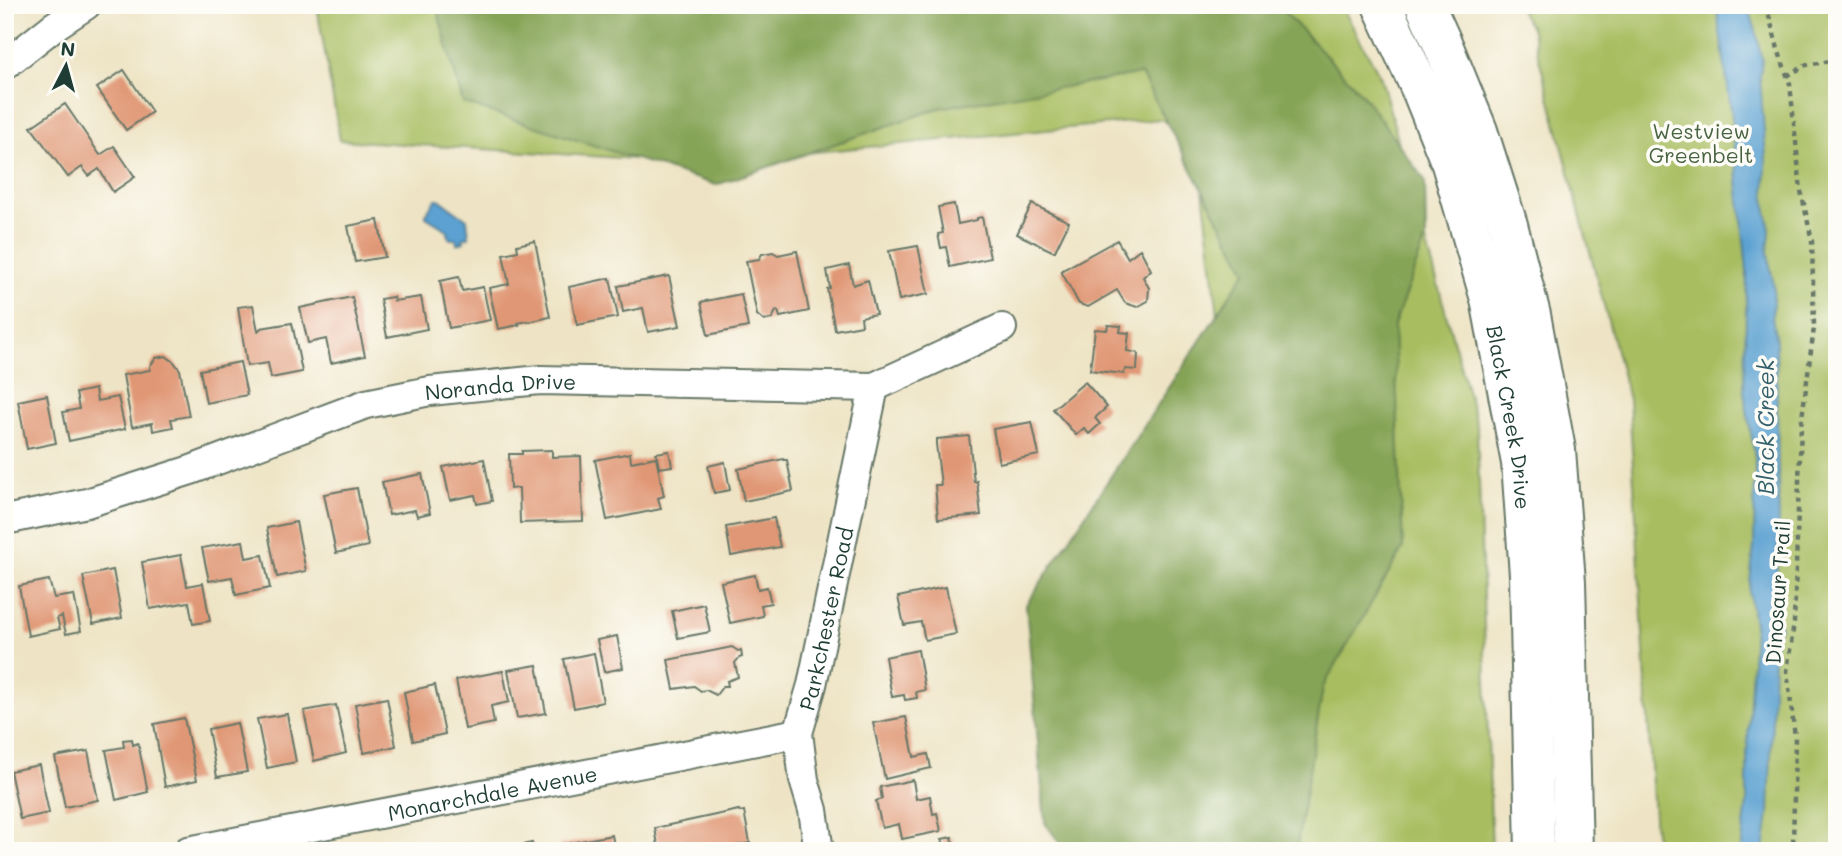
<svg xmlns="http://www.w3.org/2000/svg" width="1842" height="856" viewBox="0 0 1842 856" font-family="Mali,sans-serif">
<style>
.green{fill:#a8bd61;stroke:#647d4a;stroke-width:2}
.forest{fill:#86a457;stroke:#527046;stroke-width:2}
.water{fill:#5ca1d1;stroke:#3e6f82;stroke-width:2}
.building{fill:#e09774}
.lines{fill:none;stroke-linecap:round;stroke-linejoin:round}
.street-casing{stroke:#677767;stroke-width:32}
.primary-casing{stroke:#677767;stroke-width:42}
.path{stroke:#677767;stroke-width:4.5;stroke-dasharray:5 5;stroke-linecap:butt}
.street{stroke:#fff;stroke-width:28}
.primary{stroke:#fff;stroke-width:38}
.labels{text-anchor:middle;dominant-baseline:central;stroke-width:7;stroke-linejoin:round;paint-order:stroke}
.park-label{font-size:21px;fill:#486342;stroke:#fdfcf7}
.street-label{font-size:21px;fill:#1f3d34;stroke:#fdfcf7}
.water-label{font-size:23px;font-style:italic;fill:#34606b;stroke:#fdfcf7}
</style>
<rect width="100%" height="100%" fill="#fdfcf7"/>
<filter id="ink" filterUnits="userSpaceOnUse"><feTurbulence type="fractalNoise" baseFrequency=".0143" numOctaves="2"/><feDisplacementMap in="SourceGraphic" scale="14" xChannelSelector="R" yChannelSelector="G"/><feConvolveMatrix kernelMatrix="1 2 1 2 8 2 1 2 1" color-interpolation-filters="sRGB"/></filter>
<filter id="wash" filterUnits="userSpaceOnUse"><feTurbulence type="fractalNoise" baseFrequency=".00686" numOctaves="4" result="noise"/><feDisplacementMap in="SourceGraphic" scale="28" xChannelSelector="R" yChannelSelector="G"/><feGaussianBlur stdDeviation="1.57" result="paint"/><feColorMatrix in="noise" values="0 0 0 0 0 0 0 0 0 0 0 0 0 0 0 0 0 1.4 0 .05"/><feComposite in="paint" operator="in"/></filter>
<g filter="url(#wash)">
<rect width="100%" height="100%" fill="#eee4c5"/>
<g class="green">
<path d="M323,5H1341L1381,78L1477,426L1492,851H1147L1238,482L1198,148L1161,119L700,163L340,140L318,13Z"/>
<path d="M1517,5H1837V851H1656L1629,400L1531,28Z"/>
</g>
<path class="forest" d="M436,5H1278L1362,94L1425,181L1426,238L1394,325L1403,548L1323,687L1296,851H1066L1045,823L1026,605L1246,271L1141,74L939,108L716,185L463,103Z"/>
<g class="water">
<path d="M1716,5H1748L1756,31L1762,60L1760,77L1766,158L1765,197L1770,231L1768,253L1774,288L1772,316L1776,341L1779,523L1775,618L1781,626L1776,633L1774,659L1769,814L1764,851H1741L1747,803V755L1754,625L1749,590L1754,546L1755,457L1744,392L1747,271L1731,109Z"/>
<path d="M436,199H439L467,219L469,237L463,238L464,242L457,244L456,239H450L447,230L426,217V213Z"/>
</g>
<g id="blocks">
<g class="building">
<path d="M124,70L152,112L126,130L97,88Z"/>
<path d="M65,104L100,155L114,146L135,177L113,192L99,169L89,176L82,167L68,177L31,127Z"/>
<path d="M954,204L958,224L977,220V218L982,217L990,258L950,267L946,247L941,248L938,234L943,233L938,207Z"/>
<path d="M1032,204L1069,222L1055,251H1052L1017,234Z"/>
<path d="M378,220L385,257L355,262L348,226Z"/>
<path d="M1117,240L1128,258L1140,249L1151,270L1143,277L1149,288L1148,301L1137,307L1125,303L1117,290L1088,307L1079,304L1061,271Z"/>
<path d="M535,241L550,317L528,322V321L518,323L519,325L498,329L489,288L509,284L503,254L518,251L517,245Z"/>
<path d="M918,246L928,294L899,300L889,251Z"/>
<path d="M797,251L809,311L780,317L778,311H776L772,319L764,321L757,315L746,261L759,259L762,254L773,252L778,255Z"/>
<path d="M849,265L853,285L868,280L876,314L861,317L862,325L835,330L827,289L830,288L827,270Z"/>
<path d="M669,276L680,326L648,332L643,308L623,312L618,286Z"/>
<path d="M459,277L462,291L483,287L490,320L449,328L440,281Z"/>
<path d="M610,278L618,317L577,325L569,287Z"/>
<path d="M741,294L748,327L708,335L701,302Z"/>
<path d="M352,297L365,356L331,363L326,339L308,343L300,308Z"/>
<path d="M393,297L394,301L421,297L427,329L387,337L380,299Z"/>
<path d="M253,305L258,331L261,328L292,323L302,372L271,378L268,363L247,366L238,307Z"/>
<path d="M1108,325L1121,326L1120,332L1129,333L1127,351L1138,353L1137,370L1125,369L1124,374L1090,370L1095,329L1107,330Z"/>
<path d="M166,356L174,362L180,370L189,416L171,419L173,427L153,431L152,423L132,427L123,375L150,370V366L156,358Z"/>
<path d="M240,362L247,395L206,403L200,370Z"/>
<path d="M1085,382L1107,407L1095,418L1100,424L1089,434L1084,428L1076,435L1053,409Z"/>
<path d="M95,389L97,401L118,397L125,429L69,441L63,412L79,409L76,393Z"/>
<path d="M47,395L56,443L27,449L18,401Z"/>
<path d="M1032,422L1039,455L999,463L993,429Z"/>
<path d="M969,436L974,482L977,481L981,515L938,519L935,485H941L936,444H937V439Z"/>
<path d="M552,450V457L581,456L583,521L520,523L519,488L510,489L509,454H522V451Z"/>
<path d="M669,451L672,466L659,468L656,453Z"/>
<path d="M630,453L631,462L656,457L664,496L658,498L661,509L607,520L595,460Z"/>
<path d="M484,459L492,501L477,504L475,495L450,500L443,467Z"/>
<path d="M783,459L784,460H787L793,491L744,501L738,469Z"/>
<path d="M725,462L730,490L714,493L708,466Z"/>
<path d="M422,474L430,513L417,516L415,510L389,515L382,482Z"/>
<path d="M357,488L368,546L336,553L324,494Z"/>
<path d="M774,518L780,547L731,556L726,527Z"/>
<path d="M296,522L306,571L277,577L267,528Z"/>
<path d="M243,541L246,558L263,555L270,588L236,595L232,577L209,581L202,548Z"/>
<path d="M181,555L187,586L203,583L210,621L193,624L189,602L150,609L142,562Z"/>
<path d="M113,570L122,618L93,624L83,576Z"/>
<path d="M755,575L758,589L767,587L771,603L761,605L763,616L730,623L721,582Z"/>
<path d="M49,580L54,598L74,595L81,631L66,634L62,616L57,618L60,629L28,636L19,586Z"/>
<path d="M946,587L956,634L925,640L921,622L904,625L898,597Z"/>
<path d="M704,604L710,632L678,638L672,611Z"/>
<path d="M617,636L623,668L604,672L597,640Z"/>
<path d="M732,647L738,651L741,650L742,657L739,658L735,663L738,677L727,681L728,686H723L716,695L706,690L701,691L694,686L674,689L668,660Z"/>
<path d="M918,650L925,690L916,692L917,698L905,700L904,695L892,697L885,657Z"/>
<path d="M594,653L603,702L574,708L564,659Z"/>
<path d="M537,665L546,713L517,718L508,670Z"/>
<path d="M503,671L509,702L491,706L494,723L465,729L456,680Z"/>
<path d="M435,685L445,734L413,741L404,692Z"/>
<path d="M387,698L396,746L364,753L355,704Z"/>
<path d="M336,705L346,753L314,761L304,711Z"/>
<path d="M287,714L296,762L267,768L257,719Z"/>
<path d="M906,717L914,757L928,754L931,768L885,779L873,723Z"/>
<path d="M184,718L197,780L165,787L154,724Z"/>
<path d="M237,723L247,772L217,777L208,729Z"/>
<path d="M132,739L133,745L138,743L148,792L116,800L106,750L124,747L123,740Z"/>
<path d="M88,751L98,800L65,807L55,757Z"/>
<path d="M39,765L49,813L20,819L10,771Z"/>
<path d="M913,780L916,799L930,796L933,814L937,813L941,831L902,839L899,824L882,828L876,801L882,799L880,787Z"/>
<path d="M739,810L740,812L744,811L750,843L708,851H659L655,828Z"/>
<path d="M612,835L615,851H560L559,845Z"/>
<path d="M952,837L955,851H920L944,845L942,839Z"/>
<path d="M532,843L534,851H518L517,846Z"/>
</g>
</g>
</g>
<g filter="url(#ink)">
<use href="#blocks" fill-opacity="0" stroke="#677767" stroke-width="2"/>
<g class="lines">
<defs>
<g id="street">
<path d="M5,65L53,27L86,5"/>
<path id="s1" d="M5,520L87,503L191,470L366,404L430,391L540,380L874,387L1002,328"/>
<path id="s2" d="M188,851L798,733"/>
<path id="s3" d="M819,851L813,810L804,780L798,733L812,685L874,387"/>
</g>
<g id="primary">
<path id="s4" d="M1382,5L1422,92L1451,164L1490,299L1521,463L1529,575L1535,851"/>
<path d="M1425,5L1443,45L1478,131L1508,225L1531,315L1556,450L1566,582L1573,851"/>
</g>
</defs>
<use href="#street" class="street-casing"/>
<use href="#primary" class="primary-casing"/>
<g class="path">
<path d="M1766,5L1778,49L1790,84L1801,191L1812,241L1814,328L1801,425L1794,623L1787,671L1795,737L1793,851"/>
<path d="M1787,76L1806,65L1837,60"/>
</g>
<use href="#street" class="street"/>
<use href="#primary" class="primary"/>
</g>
</g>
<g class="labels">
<g class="park-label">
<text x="1701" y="130">Westview<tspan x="1701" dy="24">Greenbelt</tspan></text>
</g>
<g class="street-label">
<text stroke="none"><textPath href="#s1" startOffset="516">Noranda Drive</textPath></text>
<text stroke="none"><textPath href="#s4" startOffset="434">Black Creek Drive</textPath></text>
<text transform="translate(1777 592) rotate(-86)">Dinosaur Trail</text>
<text stroke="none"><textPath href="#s3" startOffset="238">Parkchester Road</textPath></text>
<text stroke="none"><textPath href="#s2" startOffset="310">Monarchdale Avenue</textPath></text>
</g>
<g class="water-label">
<text transform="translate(1765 427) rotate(-90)">Black Creek</text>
</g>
</g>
<rect width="1842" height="856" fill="none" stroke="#fdfcf7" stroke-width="28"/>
<g transform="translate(66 66) rotate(6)" stroke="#fdfcf7" stroke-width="5" paint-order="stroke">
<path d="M0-5L12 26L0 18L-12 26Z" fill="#1f3d34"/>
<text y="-10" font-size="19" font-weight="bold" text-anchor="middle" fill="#1f3d34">N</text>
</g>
</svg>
